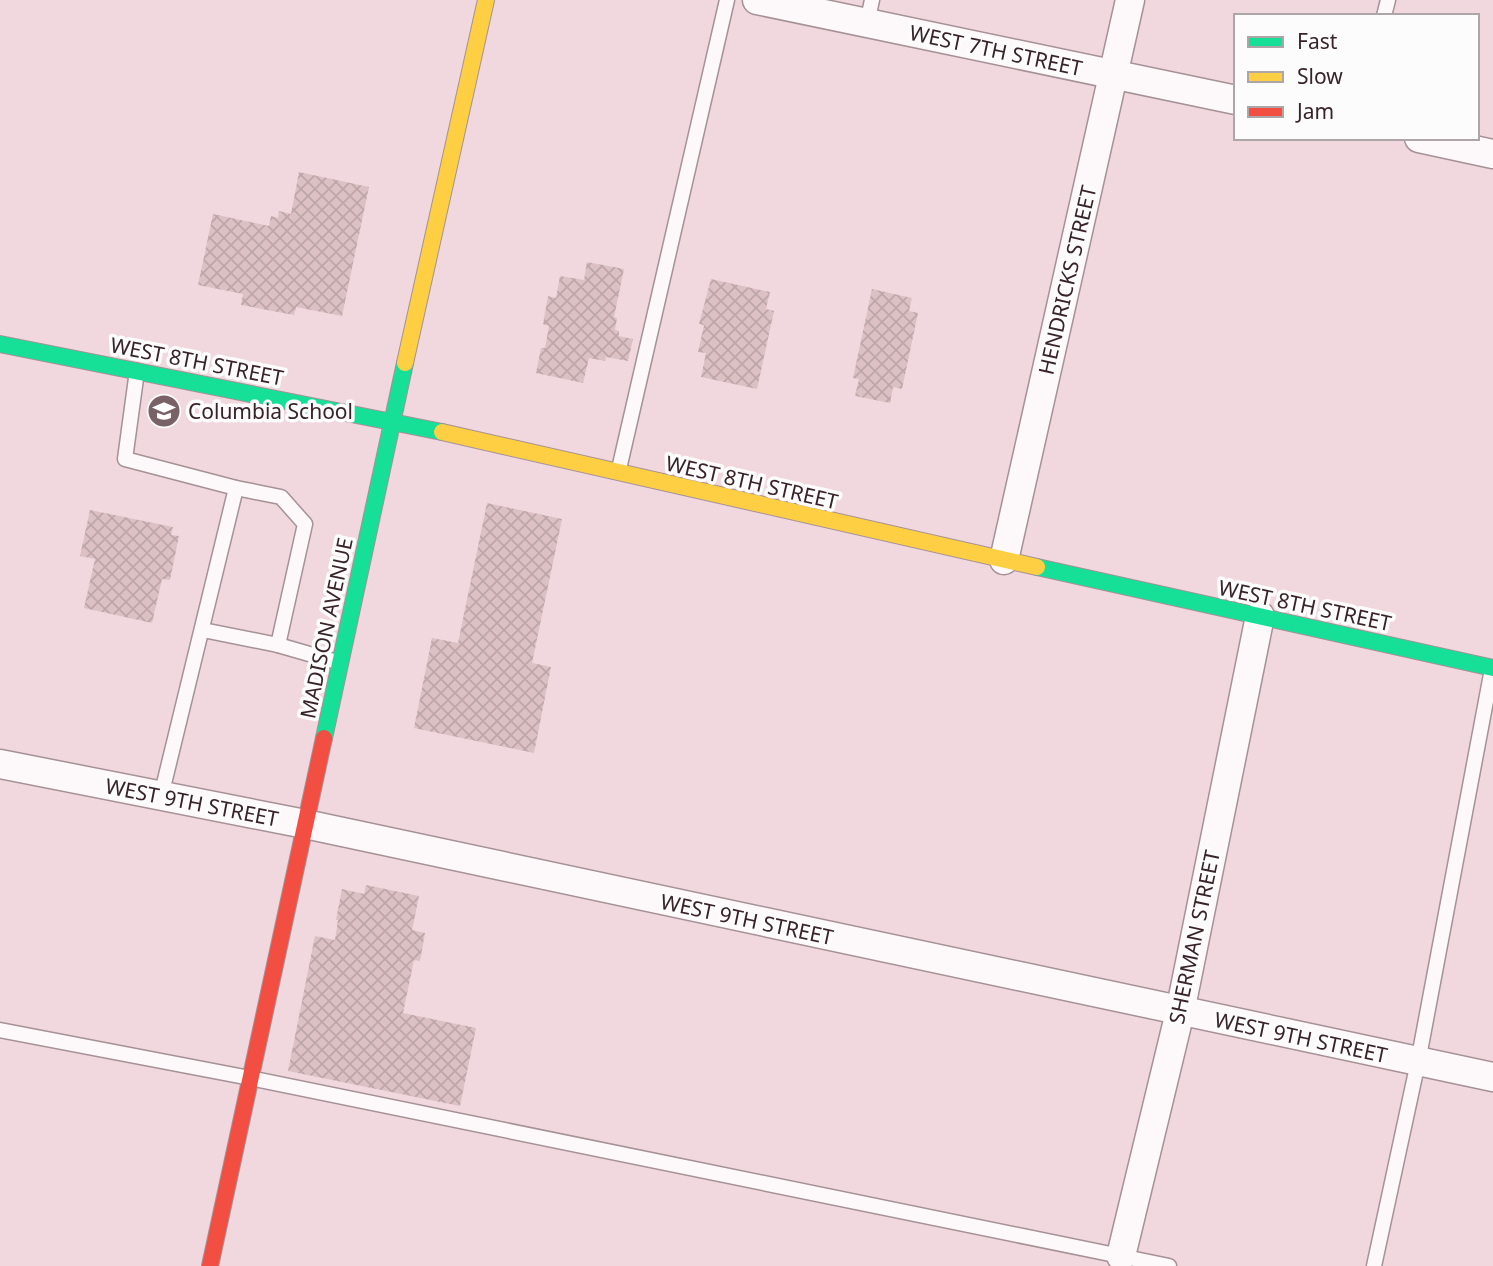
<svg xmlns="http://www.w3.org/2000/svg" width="1493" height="1266" viewBox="0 0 1493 1266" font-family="'Noto Sans',sans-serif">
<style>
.building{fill:url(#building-cross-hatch)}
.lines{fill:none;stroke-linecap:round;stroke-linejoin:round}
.lane-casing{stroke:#a59196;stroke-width:17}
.street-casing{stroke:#a59196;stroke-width:31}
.fast-casing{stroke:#a59196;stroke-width:18}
.slow-casing{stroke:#a59196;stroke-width:18}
.jam-casing{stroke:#a59196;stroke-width:18}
.lane{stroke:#fdf9fa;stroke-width:14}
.street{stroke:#fdf9fa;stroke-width:28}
.fast{stroke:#16e098;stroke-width:16}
.slow{stroke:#ffcf43;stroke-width:16}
.jam{stroke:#f24e42;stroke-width:16}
.labels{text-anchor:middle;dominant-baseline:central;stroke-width:7;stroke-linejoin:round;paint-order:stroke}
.street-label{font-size:21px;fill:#382329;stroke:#fcfcfc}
.poi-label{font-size:21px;fill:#382329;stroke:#fcfcfc;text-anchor:start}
</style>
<defs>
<pattern id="building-cross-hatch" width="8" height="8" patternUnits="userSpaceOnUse" patternTransform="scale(1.75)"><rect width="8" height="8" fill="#dcc1c4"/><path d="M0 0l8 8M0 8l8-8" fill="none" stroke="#bea6a8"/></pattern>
</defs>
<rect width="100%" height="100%" fill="#f0d8de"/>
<g class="building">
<path d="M299,172L369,187L342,316L296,307L294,315L241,305L243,294L198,285L213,214L269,226L271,216L278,218L279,211L291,214Z"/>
<path d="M587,262L624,269L614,317L617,318L615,330L619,331V336L633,339L628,361L606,357L605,361L589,358L583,383L536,373L541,348H545L549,326L543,324L548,296L556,298L560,276L584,280Z"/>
<path d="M711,279L770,292L766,309L774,311L757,389L701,377L706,353L698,352L704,325L699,324Z"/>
<path d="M872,289L912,298L909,311L918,313L902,389L893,387L890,403L855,396L859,379L853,378Z"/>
<path d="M487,503L562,519L532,663L551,667L534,753L414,728L432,638L458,643Z"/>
<path d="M90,510L173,527L171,535L179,536L170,580L162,579L152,623L84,608L95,559L80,556Z"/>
<path d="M366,885L419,896L412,930L425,933L420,961L414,960L403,1013L476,1028L460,1106L288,1071L315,936L335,940L338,920H336L342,889L364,894Z"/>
</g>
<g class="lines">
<defs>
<g id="lane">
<path d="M1384,16L1388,0"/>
<path d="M867,23L872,0"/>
<path d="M137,371L125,459L236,488L161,796"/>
<path d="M619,469L727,0"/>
<path d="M203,630L278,645L305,524L281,497L236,488"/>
<path d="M278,645L337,662"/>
<path d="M0,1030L250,1078L1169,1266"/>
<path d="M1374,1266L1418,1062L1492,669"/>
</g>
<g id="street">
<path d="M757,0L1236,100"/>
<path d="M1419,138L1493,154"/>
<path d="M1004,560L1130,0"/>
<path d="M0,764L305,824L1493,1077"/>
<path d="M1121,1256L1180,1012L1260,616"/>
</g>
<g id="fast">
<path d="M0,344L442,432"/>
<path d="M1037,567L1493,668"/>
<path d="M324,738L405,363"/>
</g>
<g id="slow">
<path d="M405,363L486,0"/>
<path d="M442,432L1037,567"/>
</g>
<path id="jam" d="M210,1266L324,738"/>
</defs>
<use href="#lane" class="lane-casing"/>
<use href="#street" class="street-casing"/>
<use href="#fast" class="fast-casing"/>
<use href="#slow" class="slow-casing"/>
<use href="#jam" class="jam-casing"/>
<use href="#lane" class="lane"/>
<use href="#street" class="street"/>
<use href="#fast" class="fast"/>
<use href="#slow" class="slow"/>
<use href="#jam" class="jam"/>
</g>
<defs>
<symbol id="school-disc" viewBox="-11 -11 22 22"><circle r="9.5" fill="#786268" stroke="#fcfcfc"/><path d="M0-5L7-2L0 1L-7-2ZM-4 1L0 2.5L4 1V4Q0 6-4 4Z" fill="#fff"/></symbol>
</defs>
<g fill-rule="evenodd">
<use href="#school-disc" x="145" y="392" width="38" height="38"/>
</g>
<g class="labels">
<g class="street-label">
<text transform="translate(996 50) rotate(12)">WEST 7TH STREET</text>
<text transform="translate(1067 280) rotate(-77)">HENDRICKS STREET</text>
<text transform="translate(197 361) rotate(11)">WEST 8TH STREET</text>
<text transform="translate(752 482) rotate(13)">WEST 8TH STREET</text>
<text transform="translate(1305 605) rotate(12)">WEST 8TH STREET</text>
<text transform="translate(326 628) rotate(-78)">MADISON AVENUE</text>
<text transform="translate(192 802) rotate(11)">WEST 9TH STREET</text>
<text transform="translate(747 919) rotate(12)">WEST 9TH STREET</text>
<text transform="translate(1194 937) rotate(-78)">SHERMAN STREET</text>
<text transform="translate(1301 1037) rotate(12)">WEST 9TH STREET</text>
</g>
<g class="poi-label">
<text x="188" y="411">Columbia School</text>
</g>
</g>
<rect x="1234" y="14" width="245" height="126" fill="#fcfcfc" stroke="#aea5a8" stroke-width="2"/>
<rect x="1248" y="37" width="35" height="10" fill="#16e098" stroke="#aea5a8" stroke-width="2"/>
<text x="1297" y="49" font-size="21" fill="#382329">Fast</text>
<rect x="1248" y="72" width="35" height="10" fill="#ffcf43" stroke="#aea5a8" stroke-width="2"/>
<text x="1297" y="84" font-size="21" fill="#382329">Slow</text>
<rect x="1248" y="107" width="35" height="10" fill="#f24e42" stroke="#aea5a8" stroke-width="2"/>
<text x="1297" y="119" font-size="21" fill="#382329">Jam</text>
</svg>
